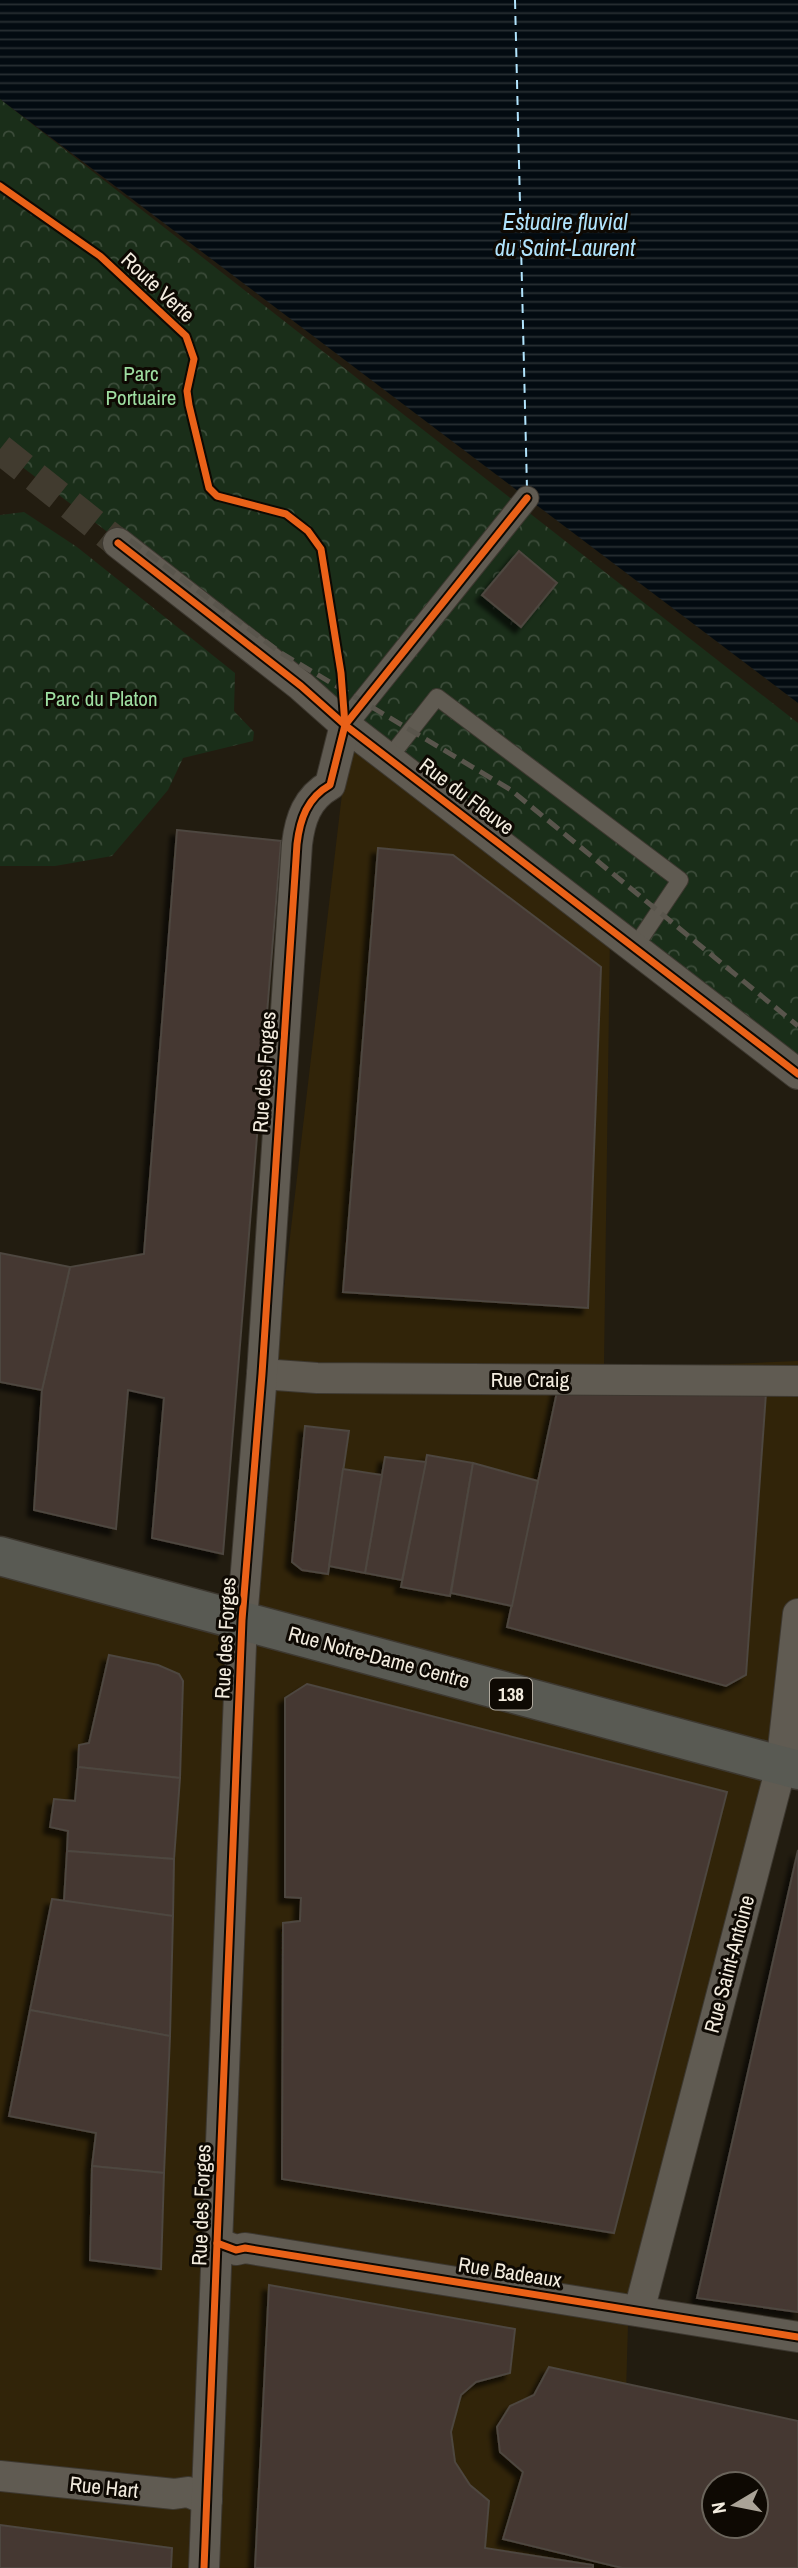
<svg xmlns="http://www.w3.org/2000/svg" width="798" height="2568" viewBox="0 0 798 2568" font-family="'Archivo Narrow',sans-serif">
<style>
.built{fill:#312409}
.park{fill:url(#park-crowns)}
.water{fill:url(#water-rules)}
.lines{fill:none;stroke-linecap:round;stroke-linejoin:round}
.ferry{stroke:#b1e4fd;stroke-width:2;stroke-dasharray:9 7;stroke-linecap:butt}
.building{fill:#453832;stroke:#4e463f;stroke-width:2;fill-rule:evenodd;filter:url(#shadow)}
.minor-tunnel{stroke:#413b2f;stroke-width:30;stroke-dasharray:30 15;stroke-linecap:butt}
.service-casing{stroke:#3d3830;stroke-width:18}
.pedestrian-casing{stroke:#3d3830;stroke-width:25}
.minor-casing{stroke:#3d3830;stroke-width:32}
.primary-casing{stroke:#3d3830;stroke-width:41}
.service{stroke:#605b52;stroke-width:16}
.pedestrian{stroke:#605b52;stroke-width:23}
.minor{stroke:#605b52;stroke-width:30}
.primary{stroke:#595a53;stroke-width:38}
.rail{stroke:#59554c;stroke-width:5;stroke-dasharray:14 7;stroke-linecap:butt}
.cycleway-casing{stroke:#0e0903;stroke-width:11}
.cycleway{stroke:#ea6118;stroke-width:7}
.labels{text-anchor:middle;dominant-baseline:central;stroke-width:6;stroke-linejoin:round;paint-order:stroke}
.shield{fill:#0e0903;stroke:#aea89d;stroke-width:2}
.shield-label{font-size:19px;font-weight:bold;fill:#f3ecdf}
.street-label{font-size:21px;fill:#f3ecdf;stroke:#0e0903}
.park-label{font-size:21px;fill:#9edea1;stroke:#0e0903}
.water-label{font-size:23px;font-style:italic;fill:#b1e4fd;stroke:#0e0903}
</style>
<defs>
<pattern id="park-crowns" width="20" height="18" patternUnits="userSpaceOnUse" patternTransform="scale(1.75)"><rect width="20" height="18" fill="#1a2e19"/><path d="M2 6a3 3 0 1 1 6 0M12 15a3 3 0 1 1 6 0" fill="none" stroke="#3c4c3a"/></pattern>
<pattern id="water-rules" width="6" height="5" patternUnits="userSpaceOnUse" patternTransform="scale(1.75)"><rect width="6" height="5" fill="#030b11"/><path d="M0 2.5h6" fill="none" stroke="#282f33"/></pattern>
<filter id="shadow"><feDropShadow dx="-6" dy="6" stdDeviation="2" flood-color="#0009"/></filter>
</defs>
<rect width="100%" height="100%" fill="#221c10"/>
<g class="built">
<path d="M349,734L610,934L604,1364L270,1380L279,1331Z"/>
<path d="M798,1361V1612L780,1766L249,1617L269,1384Z"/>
<path d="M0,1554L235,1624L209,2492L0,2474Z"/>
<path d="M246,1624L779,1769L628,2324L621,2568H217Z"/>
<path d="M0,2480L210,2501L206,2568H0Z"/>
</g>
<g class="park">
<path d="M0,99L798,723V1059L0,450Z"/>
<path d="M24,512L77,547L235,673L234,711L254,732L253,741L183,758L168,790L112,856L55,866H0V515Z"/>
</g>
<path class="water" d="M0,0H798V703L0,99Z"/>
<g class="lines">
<path class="ferry" d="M515,0L527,489"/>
</g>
<g class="building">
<path d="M519,551L557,583L521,627L482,595Z"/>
<path d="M177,830L281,841L223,1554L152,1538L164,1398L128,1390L116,1529L34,1510L42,1390L70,1267L144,1254Z"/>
<path d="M378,848L453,855L601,967L588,1308L343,1292Z"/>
<path d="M0,1253L70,1267L42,1390L0,1382Z"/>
<path d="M558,1387L766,1393L746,1675L726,1686L507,1627Z"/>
<path d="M305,1426L349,1431L328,1574L302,1570L292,1562Z"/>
<path d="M427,1455L473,1463L450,1596L401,1587Z"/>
<path d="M385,1457L426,1462L402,1580L365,1573Z"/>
<path d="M473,1463L538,1481L512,1606L451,1593Z"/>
<path d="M343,1469L382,1475L365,1573L329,1566Z"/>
<path d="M109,1655L158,1665L179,1674L183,1681L180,1778L78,1767L79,1745L89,1743Z"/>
<path d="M307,1684L727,1792L614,2233L282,2179L283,1923L300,1921L301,1898L285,1897V1698Z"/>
<path d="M78,1767L180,1778L174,1859L67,1851L68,1831L50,1827L54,1799L75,1801Z"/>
<path d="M798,1850V2312L697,2298Z"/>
<path d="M67,1851L174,1859L173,1916L64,1901Z"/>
<path d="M52,1899L173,1916L170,2036L30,2010Z"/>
<path d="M30,2010L170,2036L164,2173L92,2166L96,2133L9,2116Z"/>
<path d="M92,2166L164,2173L161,2269L90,2260Z"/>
<path d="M269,2285L515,2329L510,2373L476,2382L461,2395L451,2432L455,2462L470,2485L489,2501L485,2548L593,2565V2568H255Z"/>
<path d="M549,2367L798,2421V2568H622L503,2539L523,2472L500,2452L497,2427L510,2406L534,2395ZM714,2484H756V2526H714Z"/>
<path d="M0,2525L172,2548L171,2568H0Z"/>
</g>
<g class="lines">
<path class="minor-tunnel" d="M0,449L118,543"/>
<defs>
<path id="service" d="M389,758L437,697L680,880L635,947"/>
<path id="pedestrian" d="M345,725L527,498"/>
<g id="minor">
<path d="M118,543L301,686L345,725L798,1074"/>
<path d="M262,1374L317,1378L798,1381"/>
<path d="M217,2243L236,2250L245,2248L798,2337"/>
<path d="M639,2311L781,1767L798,1614"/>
<path d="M0,2476L174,2494L188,2492L207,2500"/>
<path d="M204,2568L242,1620L262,1374L297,844C300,819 307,798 330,785L345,725"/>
</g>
<path id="primary" d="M0,1556L798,1770"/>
</defs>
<use href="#service" class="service-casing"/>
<use href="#pedestrian" class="pedestrian-casing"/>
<use href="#minor" class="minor-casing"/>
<use href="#primary" class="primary-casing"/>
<use href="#service" class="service"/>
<use href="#pedestrian" class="pedestrian"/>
<use href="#minor" class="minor"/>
<use href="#primary" class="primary"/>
<path class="rail" d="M130,540L281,653L511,790L798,1026"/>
<defs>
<g id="cycleway">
<path d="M0,186L100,256L186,336L194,359L187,391L189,405L209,488L217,496L286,514L308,531L321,549L341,673L345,725L330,785C307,798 300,819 297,844L262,1374L242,1620L204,2568"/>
<path d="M118,543L301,686L345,725L798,1074"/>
<path d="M345,725L527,498"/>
<path d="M217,2243L236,2250L245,2248L798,2337"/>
</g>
</defs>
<use href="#cycleway" class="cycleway-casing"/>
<use href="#cycleway" class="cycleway"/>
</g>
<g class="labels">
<rect class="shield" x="490" y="1678.5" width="42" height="31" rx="5"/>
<g class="shield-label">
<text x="511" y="1694">138</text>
</g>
<g class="street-label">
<text transform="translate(158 287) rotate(43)">Route Verte</text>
<text transform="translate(467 796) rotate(37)">Rue du Fleuve</text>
<text transform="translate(264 1072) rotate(-86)">Rue des Forges</text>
<text x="530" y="1379">Rue Craig</text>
<text transform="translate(225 1638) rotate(-87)">Rue des Forges</text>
<text transform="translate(379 1657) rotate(15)">Rue Notre-Dame Centre</text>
<text transform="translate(729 1964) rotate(-75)">Rue Saint-Antoine</text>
<text transform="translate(201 2205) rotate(-88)">Rue des Forges</text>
<text transform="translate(510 2272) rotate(9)">Rue Badeaux</text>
<text transform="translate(104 2487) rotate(6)">Rue Hart</text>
</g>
<g class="park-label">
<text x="141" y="373">Parc<tspan x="141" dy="24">Portuaire</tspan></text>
<text x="101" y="698">Parc du Platon</text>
</g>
<g class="water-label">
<text x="565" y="221">Estuaire fluvial<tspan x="565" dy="26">du Saint-Laurent</tspan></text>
</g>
</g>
<g transform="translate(735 2505) rotate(260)"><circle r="33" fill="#0e0903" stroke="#6a645b" stroke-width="2"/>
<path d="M0-5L12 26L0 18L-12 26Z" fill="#aaa397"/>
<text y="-10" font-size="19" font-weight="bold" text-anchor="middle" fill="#f3ecdf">N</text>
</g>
</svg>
